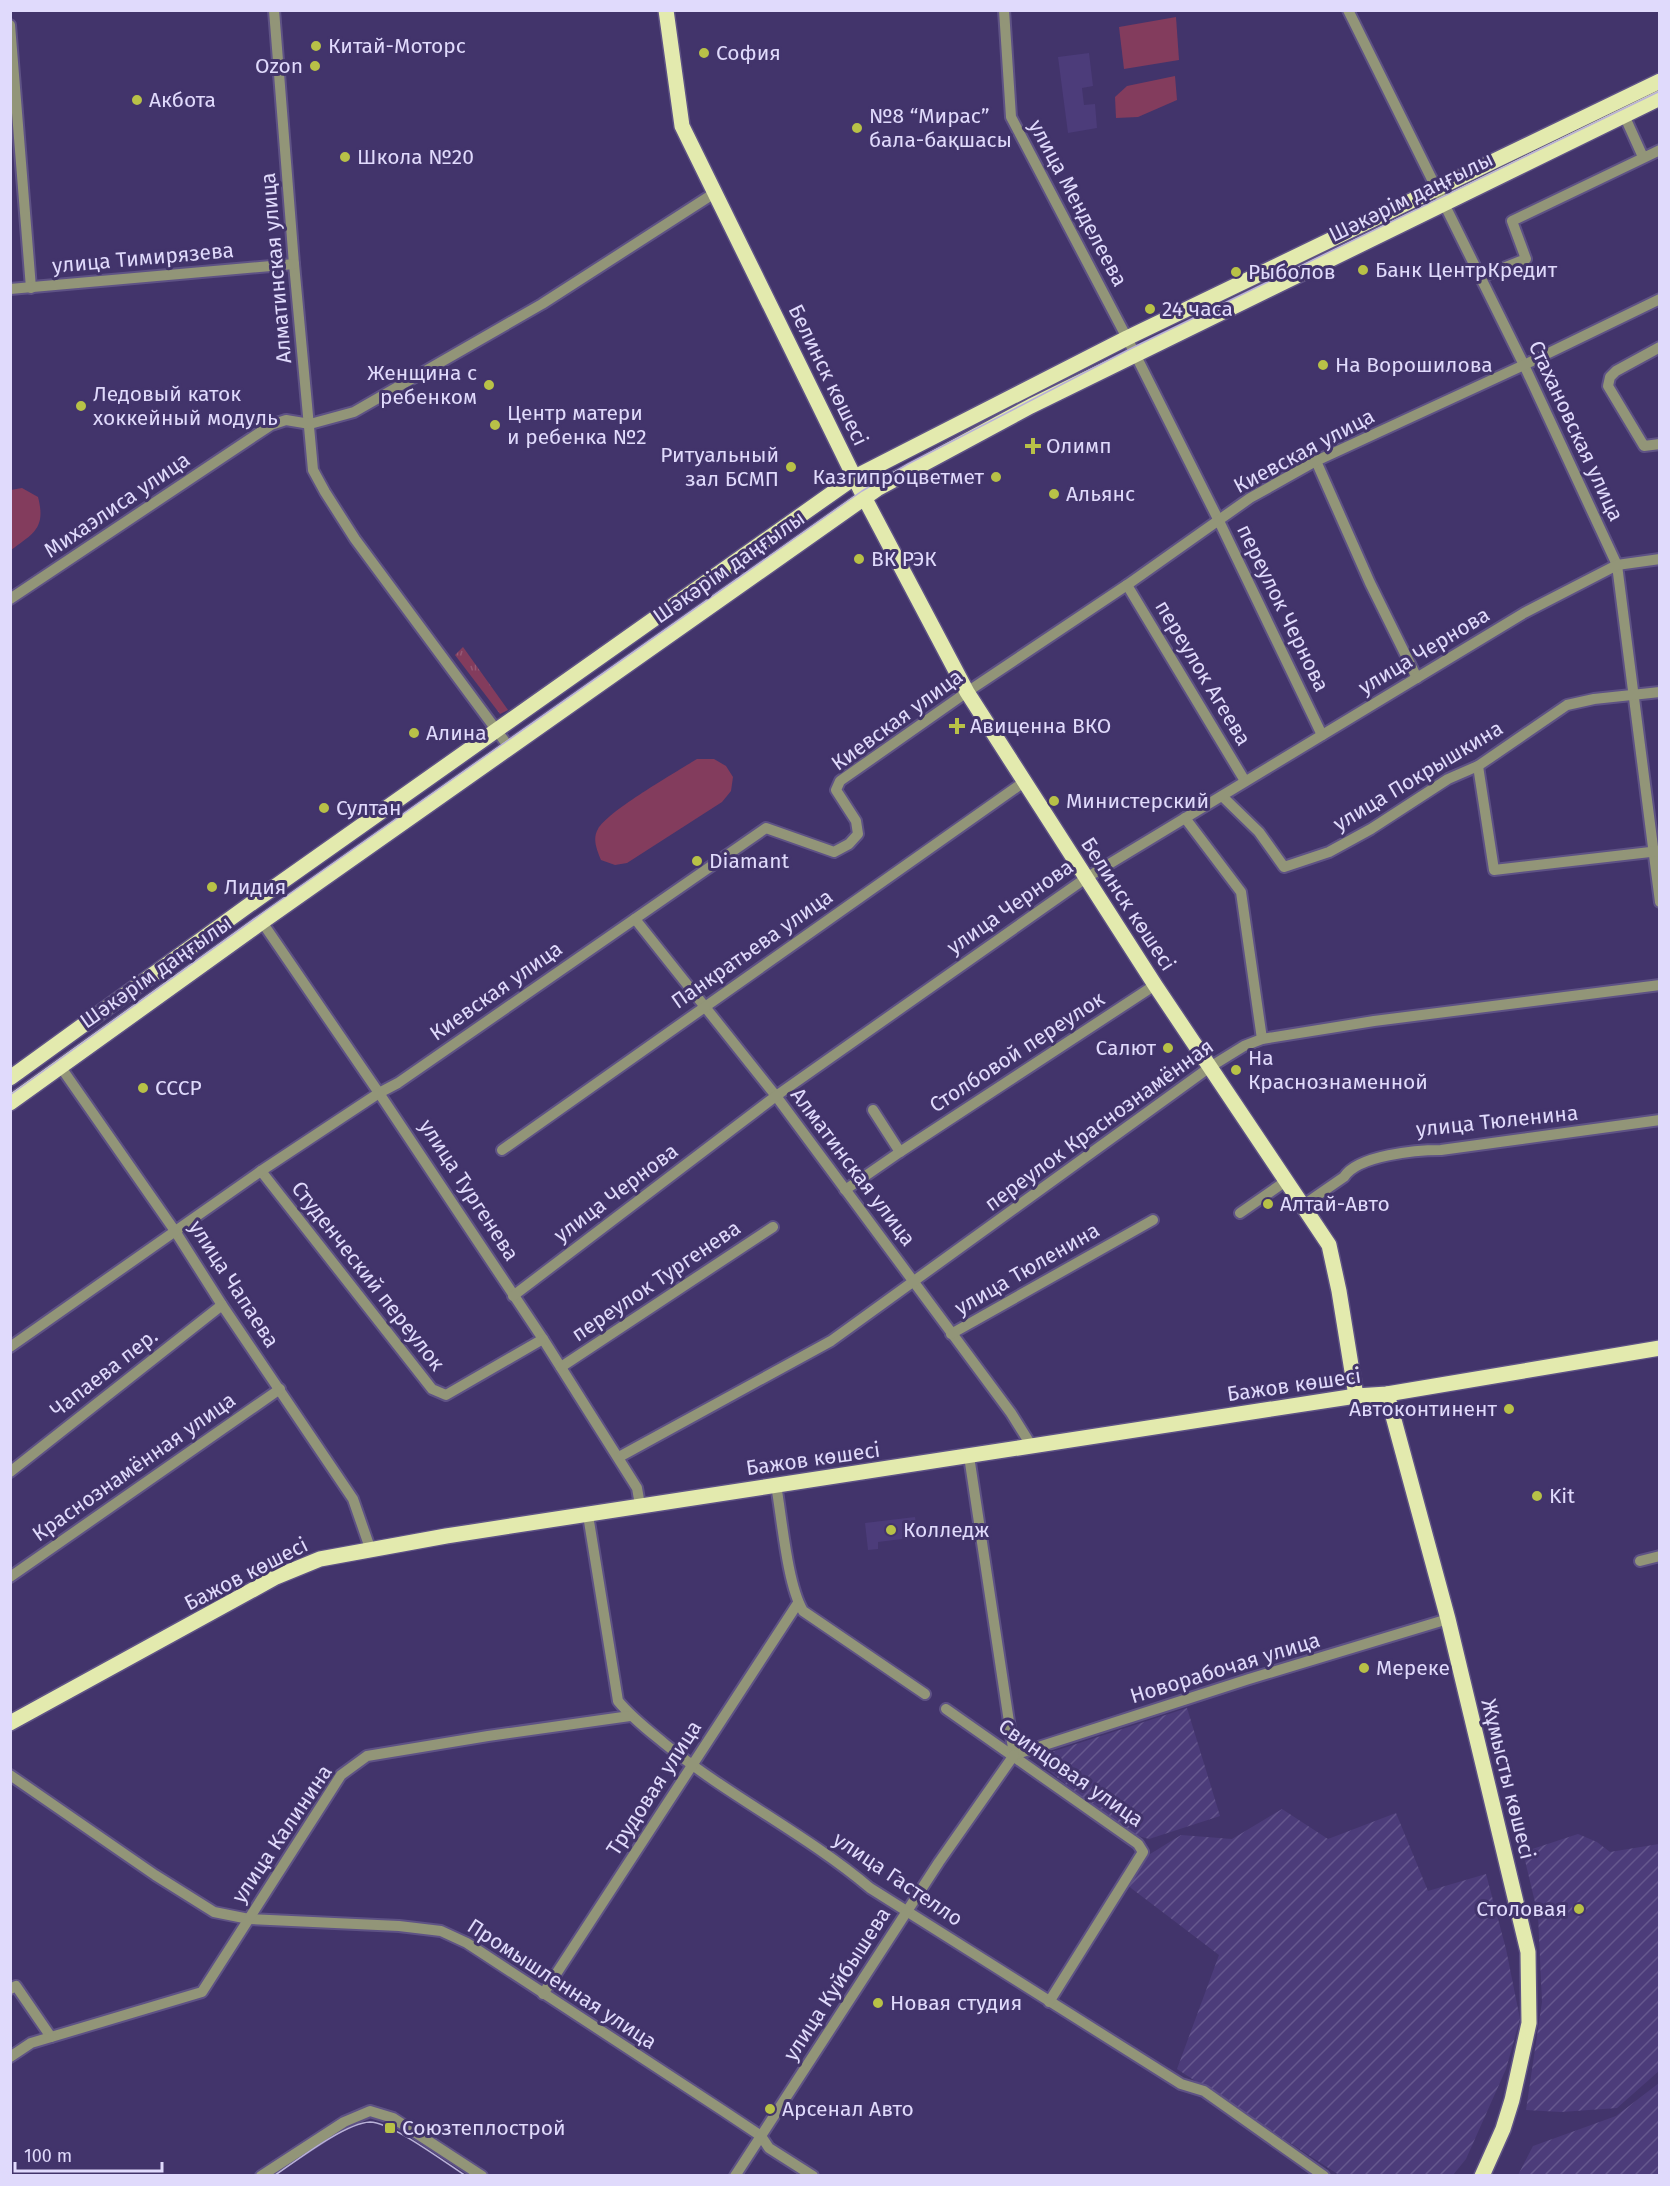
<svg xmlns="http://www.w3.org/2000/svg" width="1670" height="2186" viewBox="0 0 1670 2186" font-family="'Fira Sans',sans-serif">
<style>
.built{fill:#4c3c7a}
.industrial{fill:url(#industrial-furrows)}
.grass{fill:url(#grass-tufts)}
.pitch{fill:#833c5d}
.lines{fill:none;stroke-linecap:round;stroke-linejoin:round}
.minor-casing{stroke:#5e5285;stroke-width:14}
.major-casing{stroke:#5e5285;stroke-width:18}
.minor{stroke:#929578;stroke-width:10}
.major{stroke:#e3eaae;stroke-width:15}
.tram{stroke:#b9b1d8;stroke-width:1.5}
.poi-dot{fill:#b8c147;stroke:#42346b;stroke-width:2}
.labels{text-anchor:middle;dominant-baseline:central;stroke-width:6;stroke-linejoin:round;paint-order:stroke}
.poi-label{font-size:21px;fill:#e0dafc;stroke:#42346b;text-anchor:start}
.street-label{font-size:21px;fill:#e0dafc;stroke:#42346b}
</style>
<defs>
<pattern id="industrial-furrows" width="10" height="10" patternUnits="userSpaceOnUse" patternTransform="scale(1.5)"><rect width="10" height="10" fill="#4c3c7a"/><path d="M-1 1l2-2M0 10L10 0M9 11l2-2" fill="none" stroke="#66588e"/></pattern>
<pattern id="grass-tufts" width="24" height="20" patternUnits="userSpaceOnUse" patternTransform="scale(1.5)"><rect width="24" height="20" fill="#833c5d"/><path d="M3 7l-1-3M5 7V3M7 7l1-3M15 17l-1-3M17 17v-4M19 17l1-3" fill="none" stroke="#945875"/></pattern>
</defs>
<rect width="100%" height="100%" fill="#42346b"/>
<g class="built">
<path d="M1089,53L1093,86L1082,88L1084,105L1095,104L1097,128L1068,133L1058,57Z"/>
<path d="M915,1517L918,1537L878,1542V1549L868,1550L865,1523Z"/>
</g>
<g class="industrial">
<path d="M1187,1708L1220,1816L1149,1839L1131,1834L1109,1819L1033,1758Z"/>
<path d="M1282,1809L1328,1839L1396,1813L1428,1891L1486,1874L1506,1949L1520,2019L1506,2069L1466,2159L1453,2175H1339L1177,2069L1219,1955L1127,1885L1142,1859L1181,1835L1232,1839Z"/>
<path d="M1578,1834L1597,1842L1610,1852L1659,1844V2071L1617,2108L1561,2112L1526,2110L1542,2002L1538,1915L1523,1852Z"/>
<path d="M1659,2083V2175H1518L1533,2146L1616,2116Z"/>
</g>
<path class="grass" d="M463,647L508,710L500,714L455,655Z"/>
<g class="pitch">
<path d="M1176,17L1179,60L1124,69L1119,27Z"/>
<path d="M1175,76L1177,100L1138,117L1116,118L1115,97L1127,86Z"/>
<path d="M22,488L38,497C46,528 34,533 11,550V490Z"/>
<path d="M697,759H714L726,766L733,777L731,791L722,802L627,863L615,865L601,860C597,850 592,839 598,829C608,811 676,772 697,759Z"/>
</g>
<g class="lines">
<defs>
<g id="minor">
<path d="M274,10L294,264L313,470L325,492L355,539L509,747"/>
<path d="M1004,10L1011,117L1127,338L1219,521L1322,735"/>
<path d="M1348,10L1524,365L1617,565L1660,902"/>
<path d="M10,25L31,288"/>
<path d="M1624,115L1643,157"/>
<path d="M1481,277L1526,259L1512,221L1660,150"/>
<path d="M10,289L294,264"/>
<path d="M1660,347L1616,371L1610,377L1608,386L1644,446L1660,444"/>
<path d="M1316,461L1370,583L1417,678"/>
<path d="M1127,585L1245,781"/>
<path d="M10,599L271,425L286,420L310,424L354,412L542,304L713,194"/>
<path d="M1478,766L1494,870L1659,851"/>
<path d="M1222,796L1259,832L1284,867L1329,852L1371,829L1448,779L1478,766L1567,705L1594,699L1660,692"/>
<path d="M1185,818L1241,892L1262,1039"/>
<path d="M635,919L776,1096L1011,1413L1031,1445"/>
<path d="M262,922L379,1093L543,1339L637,1488L640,1505"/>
<path d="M60,1066L175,1231L222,1305L353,1499L370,1548"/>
<path d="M873,1110L900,1152"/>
<path d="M502,1150L1024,782"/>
<path d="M261,1171L432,1389L446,1395L543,1339"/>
<path d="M845,1190L900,1152L1155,985"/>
<path d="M1302,1206L1344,1177C1358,1155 1417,1150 1441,1150L1660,1120"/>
<path d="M1240,1213L1286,1181"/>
<path d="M513,1296L776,1096L1086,878L1524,613L1617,565L1660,559"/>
<path d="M951,1334L1153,1220"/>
<path d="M10,1347L261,1171L379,1093L398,1083L766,828L834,852L849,844L858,834L856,821L836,790L840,781L967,692L1127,585L1250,498L1316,461L1524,365L1660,299"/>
<path d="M561,1367L773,1227"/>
<path d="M969,1456L1014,1755"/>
<path d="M619,1457L831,1341L1210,1067L1244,1046L1262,1039L1374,1021L1660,985"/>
<path d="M10,1472L222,1305"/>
<path d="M776,1485C782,1518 787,1584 803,1611L925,1694"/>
<path d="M588,1515L618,1701C632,1718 648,1730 665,1744C730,1797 806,1834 870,1888L1181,2084L1204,2091L1324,2176"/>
<path d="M1640,1561L1660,1556"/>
<path d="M10,1577L280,1389"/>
<path d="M946,1709L1138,1844L1143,1852L1049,2002"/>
<path d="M1014,1755L1249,1679L1448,1619"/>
<path d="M10,1775L155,1875L214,1912L249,1919L399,1926L441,1931L467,1943L725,2112L761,2136L769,2148L813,2176"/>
<path d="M10,1989L16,1986L51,2037"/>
<path d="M543,1994L798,1603"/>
<path d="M10,2057L31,2043L202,1992L341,1775L367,1756L488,1736L630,1716"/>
<path d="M261,2176L344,2122L370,2111L393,2118L482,2176"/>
<path d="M735,2176L939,1862L1014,1755"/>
</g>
<g id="major">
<path d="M666,10L682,126L864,497L967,692L1155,985L1329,1245L1339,1291L1356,1396"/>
<path d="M10,1078L249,905L855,477L1127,338L1660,81"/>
<path d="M10,1103L262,922L877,489L1031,406L1660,98"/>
<path d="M1387,1394L1448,1619L1528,1952L1529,2023L1512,2100L1503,2129L1482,2176"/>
<path d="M10,1723L276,1577L320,1559L446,1536L1356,1396L1387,1394L1660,1348"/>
</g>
</defs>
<use href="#minor" class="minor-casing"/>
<use href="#major" class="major-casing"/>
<use href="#minor" class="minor"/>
<use href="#major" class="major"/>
<g class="tram">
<path d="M10,1095L264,912L862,491L908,464L1132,348L1660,91"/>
<path d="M274,2176C296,2161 345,2123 370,2122C391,2122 446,2163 466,2176"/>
</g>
</g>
<g class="poi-dot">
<circle cx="316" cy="46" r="6"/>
<circle cx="704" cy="53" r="6"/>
<circle cx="315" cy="66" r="6"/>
<circle cx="137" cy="100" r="6"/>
<circle cx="857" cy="128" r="6"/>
<circle cx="345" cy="157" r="6"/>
<circle cx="1363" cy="270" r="6"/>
<circle cx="1236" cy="272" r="6"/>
<circle cx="1150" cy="309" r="6"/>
<circle cx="1323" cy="365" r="6"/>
<circle cx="489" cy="385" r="6"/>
<circle cx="81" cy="406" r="6"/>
<circle cx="495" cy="425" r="6"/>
<path d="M1030 437h6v6h6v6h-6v6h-6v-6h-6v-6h6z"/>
<circle cx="791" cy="467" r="6"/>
<circle cx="996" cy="477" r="6"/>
<circle cx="1054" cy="494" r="6"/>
<circle cx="859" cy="559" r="6"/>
<path d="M954 717h6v6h6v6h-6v6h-6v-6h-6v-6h6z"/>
<circle cx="414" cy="733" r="6"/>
<circle cx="1054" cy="801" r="6"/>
<circle cx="324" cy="808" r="6"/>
<circle cx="697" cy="861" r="6"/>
<circle cx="212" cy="887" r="6"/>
<circle cx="1168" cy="1048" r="6"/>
<circle cx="1236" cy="1070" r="6"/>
<circle cx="143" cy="1088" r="6"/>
<circle cx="1268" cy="1204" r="6"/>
<circle cx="1509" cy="1409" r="6"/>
<circle cx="1537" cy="1496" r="6"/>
<circle cx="891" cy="1530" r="6"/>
<circle cx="1364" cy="1668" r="6"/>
<circle cx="1579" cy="1909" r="6"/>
<circle cx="878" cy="2003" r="6"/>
<circle cx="770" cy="2109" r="6"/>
<rect x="384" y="2122" width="12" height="12" rx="3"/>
</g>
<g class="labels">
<g class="poi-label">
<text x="328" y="46">Китай-Моторс</text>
<text x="716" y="53">София</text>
<text x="303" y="66" text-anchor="end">Ozon</text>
<text x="149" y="100">Акбота</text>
<text x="869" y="116">№8 “Мирас”<tspan x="869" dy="24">бала-бақшасы</tspan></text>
<text x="357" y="157">Школа №20</text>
<text x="1375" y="270">Банк ЦентрКредит</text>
<text x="1248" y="272">Рыболов</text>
<text x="1162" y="309">24 часа</text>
<text x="1335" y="365">На Ворошилова</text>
<text x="477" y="373" text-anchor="end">Женщина с<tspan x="477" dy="24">ребенком</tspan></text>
<text x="93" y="394">Ледовый каток<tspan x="93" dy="24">хоккейный модуль</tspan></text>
<text x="507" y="413">Центр матери<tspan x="507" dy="24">и ребенка №2</tspan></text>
<text x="1046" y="446">Олимп</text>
<text x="779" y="455" text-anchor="end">Ритуальный<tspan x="779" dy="24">зал БСМП</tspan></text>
<text x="984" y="477" text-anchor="end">Казгипроцветмет</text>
<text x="1066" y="494">Альянс</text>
<text x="871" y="559">ВК РЭК</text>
<text x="970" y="726">Авиценна ВКО</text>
<text x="426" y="733">Алина</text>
<text x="1066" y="801">Министерский</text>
<text x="336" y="808">Султан</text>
<text x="709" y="861">Diamant</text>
<text x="224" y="887">Лидия</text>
<text x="1156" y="1048" text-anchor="end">Салют</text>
<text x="1248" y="1058">На<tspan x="1248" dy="24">Краснознаменной</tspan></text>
<text x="155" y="1088">СССР</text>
<text x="1280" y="1204">Алтай-Авто</text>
<text x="1497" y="1409" text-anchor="end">Автоконтинент</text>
<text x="1549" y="1496">Kit</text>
<text x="903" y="1530">Колледж</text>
<text x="1376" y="1668">Мереке</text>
<text x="1567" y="1909" text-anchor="end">Столовая</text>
<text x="890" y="2003">Новая студия</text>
<text x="782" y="2109">Арсенал Авто</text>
<text x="402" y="2128">Союзтеплострой</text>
</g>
<g class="street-label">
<text transform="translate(1411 197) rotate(-26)">Шәкәрім даңғылы</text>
<text transform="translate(1078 203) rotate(62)">улица Менделеева</text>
<text transform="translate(143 258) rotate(-5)">улица Тимирязева</text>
<text transform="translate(276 268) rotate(-95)">Алматинская улица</text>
<text transform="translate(828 375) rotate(64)">Белинск көшесі</text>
<text transform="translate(1576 431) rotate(65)">Стахановская улица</text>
<text transform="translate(1304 451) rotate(-28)">Киевская улица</text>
<text transform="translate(117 505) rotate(-34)">Михаэлиса улица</text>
<text transform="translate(729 567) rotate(-35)">Шәкәрім даңғылы</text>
<text transform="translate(1283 608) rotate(64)">переулок Чернова</text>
<text transform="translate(1424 651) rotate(-31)">улица Чернова</text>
<text transform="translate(1203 673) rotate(59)">переулок Агеева</text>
<text transform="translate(897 720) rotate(-36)">Киевская улица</text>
<text transform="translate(1418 776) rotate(-31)">улица Покрышкина</text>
<text transform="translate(1128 904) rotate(57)">Белинск көшесі</text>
<text transform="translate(1010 907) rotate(-35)">улица Чернова</text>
<text transform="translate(752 949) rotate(-35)">Панкратьева улица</text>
<text transform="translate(156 972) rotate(-35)">Шәкәрім даңғылы</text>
<text transform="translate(496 991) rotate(-35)">Киевская улица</text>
<text transform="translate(1017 1052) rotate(-33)">Столбовой переулок</text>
<text transform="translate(1497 1121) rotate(-6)">улица Тюленина</text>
<text transform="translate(1099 1125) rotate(-36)">переулок Краснознамённая</text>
<text transform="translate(853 1167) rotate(53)">Алматинская улица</text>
<text transform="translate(469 1190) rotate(57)">улица Тургенева</text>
<text transform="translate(616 1193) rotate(-37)">улица Чернова</text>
<text transform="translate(1027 1269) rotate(-30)">улица Тюленина</text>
<text transform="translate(368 1276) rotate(52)">Студенческий переулок</text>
<text transform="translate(656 1281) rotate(-34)">переулок Тургенева</text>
<text transform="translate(234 1284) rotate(57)">улица Чапаева</text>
<text transform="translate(104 1373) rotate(-38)">Чапаева пер.</text>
<text transform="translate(1294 1385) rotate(-8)">Бажов көшесі</text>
<text transform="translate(813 1459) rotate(-8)">Бажов көшесі</text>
<text transform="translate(134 1467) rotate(-35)">Краснознамённая улица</text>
<text transform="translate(246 1574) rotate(-27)">Бажов көшесі</text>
<text transform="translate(1225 1668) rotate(-17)">Новорабочая улица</text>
<text transform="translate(1071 1773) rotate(35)">Свинцовая улица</text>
<text transform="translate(1508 1779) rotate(76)">Жұмысты көшесі</text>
<text transform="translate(654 1788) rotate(-57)">Трудовая улица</text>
<text transform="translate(282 1834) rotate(-56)">улица Калинина</text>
<text transform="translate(898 1879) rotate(34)">улица Гастелло</text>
<text transform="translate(562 1984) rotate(33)">Промышленная улица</text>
<text transform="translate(837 1984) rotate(-57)">улица Куйбышева</text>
</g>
</g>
<rect width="1670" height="2186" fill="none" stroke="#e0dafc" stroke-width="24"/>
<path d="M15 2162v9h147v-9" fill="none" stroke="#e0dafc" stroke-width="3"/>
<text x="24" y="2162" font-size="18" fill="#e0dafc" stroke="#42346b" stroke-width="4.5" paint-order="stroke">100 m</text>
</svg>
